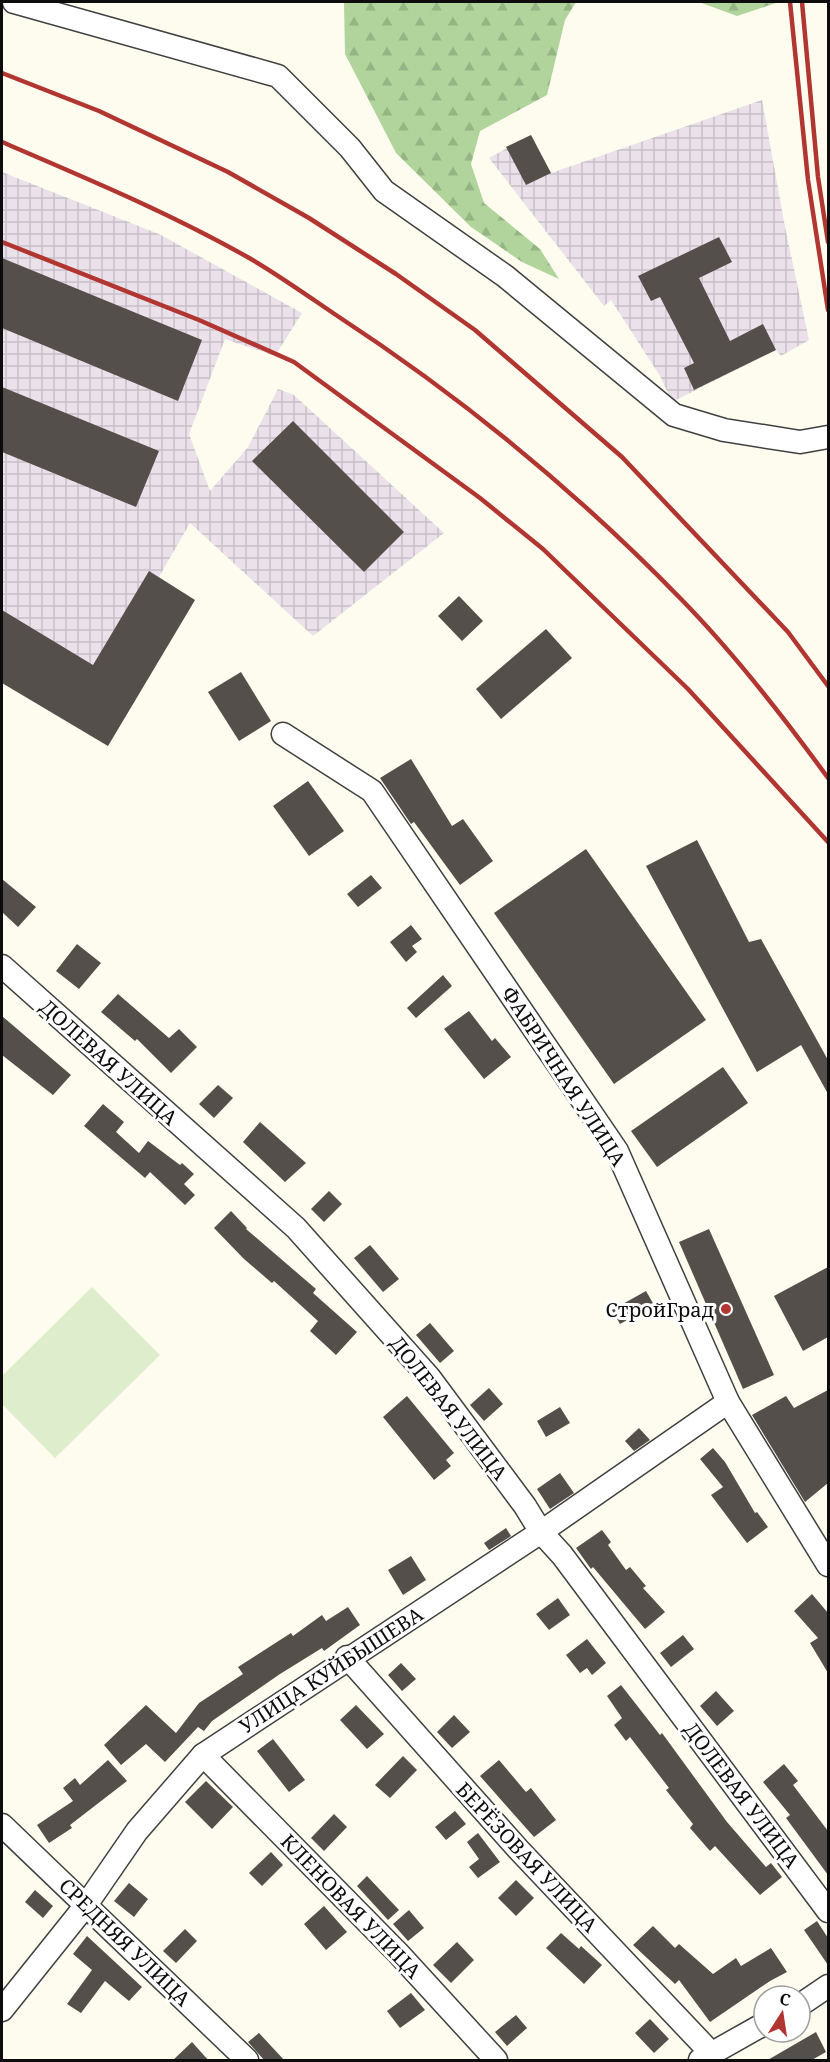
<svg xmlns="http://www.w3.org/2000/svg" width="830" height="2062" viewBox="0 0 830 2062" font-family="'Noto Serif',serif">
<style>
.industrial{fill:url(#industrial-grid)}
.forest{fill:url(#forest-firs)}
.pitch{fill:#deedcb}
.building{fill:#544f4a}
.lines{fill:none;stroke-linecap:round;stroke-linejoin:round}
.minor-casing{stroke:#404040;stroke-width:25}
.minor{stroke:#fff;stroke-width:22}
.rail{stroke:#b13530;stroke-width:4.5}
.poi-dot{fill:#b13530;stroke:#fff;stroke-width:2}
.labels{text-anchor:middle;dominant-baseline:central;stroke-width:6;stroke-linejoin:round;paint-order:stroke}
.street-label{font-size:20px;fill:#0d0d0d;stroke:#fff}
.poi-label{font-size:20px;fill:#0d0d0d;stroke:#fff;text-anchor:end}
</style>
<defs>
<pattern id="industrial-grid" width="8" height="8" patternUnits="userSpaceOnUse" patternTransform="scale(1.5)"><rect width="8" height="8" fill="#eae1eb"/><path d="M0 4h8M4 0v8" fill="none" stroke="#c8c0c8"/></pattern>
<pattern id="forest-firs" width="22" height="20" patternUnits="userSpaceOnUse" patternTransform="scale(1.5)"><rect width="22" height="20" fill="#b0d49b"/><path d="M5 1l3.5 6h-7zM16 11l3.5 6h-7z" fill="#96b584"/></pattern>
</defs>
<rect width="100%" height="100%" fill="#fefcee"/>
<g class="industrial">
<path d="M762,100L785,227L809,340L781,356L776,350L672,402L660,376L611,300L604,306L489,158L531,135L551,173Z"/>
<path d="M2,172L159,234L302,313L275,356L225,339L189,434L210,491L248,447L278,389L294,395L444,533L313,636L190,523L159,577L195,600L108,746L2,683Z"/>
</g>
<g class="forest">
<path d="M344,2H576L565,20L547,95L480,131L471,164L484,203L540,249L559,279L522,262L471,227L396,153L345,54Z"/>
<path d="M699,2H779L737,16Z"/>
</g>
<path class="pitch" d="M92,1287L160,1355L55,1458L2,1404V1376Z"/>
<g class="building">
<path d="M531,135L551,173L526,185L506,147Z"/>
<path d="M719,237L732,262L699,278L730,341L763,324L776,350L694,390L684,368L694,363L660,297L651,301L638,276Z"/>
<path d="M2,258L202,340L178,401L2,328Z"/>
<path d="M2,387L159,451L136,507L2,452Z"/>
<path d="M293,421L404,532L364,572L252,461Z"/>
<path d="M149,571L195,600L108,746L2,683V610L93,665Z"/>
<path d="M459,596L483,621L462,641L438,616Z"/>
<path d="M546,629L572,658L501,719L476,689Z"/>
<path d="M241,672L271,721L239,741L208,692Z"/>
<path d="M411,759L452,826L463,819L493,861L460,885L414,822L411,824L380,778Z"/>
<path d="M308,781L344,831L309,856L273,806Z"/>
<path d="M697,840L749,942L761,939L828,1060V1094L801,1045L757,1072L646,866Z"/>
<path d="M586,849L706,1020L614,1084L494,913Z"/>
<path d="M371,875L382,888L358,907L347,894Z"/>
<path d="M2,879L36,907L18,927L2,912Z"/>
<path d="M411,925L422,939L412,946L417,952L406,962L390,942Z"/>
<path d="M77,944L101,963L79,989L56,971Z"/>
<path d="M443,975L452,986L416,1018L407,1008Z"/>
<path d="M118,994L169,1038L179,1029L197,1047L171,1073L137,1039L135,1041L101,1012Z"/>
<path d="M469,1011L492,1041L495,1038L511,1057L484,1079L444,1029Z"/>
<path d="M2,1016L71,1075L53,1095L2,1055Z"/>
<path d="M723,1067L748,1103L657,1167L631,1131Z"/>
<path d="M218,1085L233,1098L214,1118L199,1104Z"/>
<path d="M103,1104L124,1122L116,1132L139,1153L148,1141L180,1165L182,1163L194,1174L184,1184L195,1195L185,1205L150,1172L145,1178L84,1126Z"/>
<path d="M260,1122L306,1163L285,1182L243,1142Z"/>
<path d="M329,1191L342,1204L324,1222L311,1209Z"/>
<path d="M231,1211L247,1228L246,1229L316,1289L313,1293L357,1332L336,1355L310,1331L318,1321L274,1281L272,1283L244,1259L214,1228Z"/>
<path d="M709,1229L774,1375L743,1389L679,1242Z"/>
<path d="M370,1245L399,1279L383,1292L354,1258Z"/>
<path d="M828,1267V1337L803,1351L774,1296Z"/>
<path d="M646,1291L654,1305L620,1324L612,1310Z"/>
<path d="M430,1323L454,1351L440,1363L416,1335Z"/>
<path d="M489,1388L503,1404L484,1421L470,1405Z"/>
<path d="M828,1390V1483L805,1502L752,1415L786,1396L794,1408Z"/>
<path d="M407,1396L454,1453L446,1460L451,1466L434,1480L383,1417Z"/>
<path d="M560,1407L570,1423L546,1437L537,1421Z"/>
<path d="M639,1428L650,1440L634,1451L625,1441Z"/>
<path d="M713,1448L725,1462L755,1513L757,1512L768,1527L747,1543L711,1495L723,1487L700,1459Z"/>
<path d="M560,1473L574,1493L550,1509L537,1489Z"/>
<path d="M506,1528L511,1536L489,1550L484,1543Z"/>
<path d="M602,1530L611,1542L608,1545L626,1570L630,1567L646,1586L643,1588L665,1612L645,1629L593,1567L591,1569L576,1548Z"/>
<path d="M411,1556L426,1580L403,1595L388,1570Z"/>
<path d="M812,1594L828,1613V1673L810,1643L818,1638L794,1611Z"/>
<path d="M558,1598L570,1615L549,1630L536,1614Z"/>
<path d="M348,1607L360,1625L324,1651L322,1648L280,1674L212,1721L204,1731L198,1727L165,1762L146,1744L121,1765L104,1745L146,1705L176,1733L199,1703L243,1674L238,1667L291,1633L293,1636L322,1615L326,1621Z"/>
<path d="M683,1635L694,1649L671,1667L660,1653Z"/>
<path d="M587,1639L606,1663L592,1675L587,1668L580,1673L566,1655Z"/>
<path d="M401,1663L416,1679L402,1691L388,1675Z"/>
<path d="M621,1685L660,1735L662,1733L727,1822L766,1867L771,1863L782,1877L760,1895L715,1846L710,1851L690,1828L693,1824L666,1790L669,1788L630,1737L626,1741L614,1725L622,1718L607,1696Z"/>
<path d="M716,1691L734,1711L717,1726L700,1706Z"/>
<path d="M356,1705L384,1734L367,1749L340,1720Z"/>
<path d="M454,1715L470,1732L452,1748L437,1732Z"/>
<path d="M273,1739L305,1780L289,1792L257,1751Z"/>
<path d="M403,1756L417,1770L390,1798L375,1785Z"/>
<path d="M108,1760L127,1781L70,1825L72,1828L49,1843L37,1825L73,1801L63,1788L75,1778L80,1785Z"/>
<path d="M499,1760L526,1792L531,1788L556,1820L534,1837L480,1776Z"/>
<path d="M784,1764L798,1781L793,1785L828,1831V1875L786,1818L790,1815L763,1782Z"/>
<path d="M206,1781L233,1807L212,1829L185,1802Z"/>
<path d="M455,1811L466,1824L446,1840L435,1827Z"/>
<path d="M334,1814L347,1827L324,1851L311,1838Z"/>
<path d="M478,1833L500,1862L478,1878L469,1867L479,1859L467,1842Z"/>
<path d="M271,1852L283,1865L262,1886L249,1873Z"/>
<path d="M367,1876L399,1910L388,1920L357,1886Z"/>
<path d="M516,1880L534,1898L516,1916L498,1898Z"/>
<path d="M129,1883L148,1899L134,1917L114,1901Z"/>
<path d="M35,1890L53,1906L43,1918L25,1902Z"/>
<path d="M324,1906L347,1932L326,1950L304,1924Z"/>
<path d="M409,1910L424,1928L408,1941L393,1924Z"/>
<path d="M817,1921L828,1938V1965L804,1930Z"/>
<path d="M653,1926L675,1948L679,1944L713,1974L736,1958L741,1966L771,1948L787,1972L770,1981L710,2022L679,1980L675,1984L633,1945Z"/>
<path d="M185,1929L197,1941L176,1963L163,1951Z"/>
<path d="M561,1933L579,1949L581,1946L602,1965L584,1984L546,1948Z"/>
<path d="M87,1936L142,1987L129,2001L105,1981L81,2013L67,2004L92,1970L73,1954Z"/>
<path d="M457,1942L474,1960L451,1983L433,1965Z"/>
<path d="M411,1993L425,2010L400,2028L387,2011Z"/>
<path d="M516,2015L527,2028L507,2046L495,2032Z"/>
<path d="M650,2019L669,2039L654,2053L635,2033Z"/>
<path d="M816,2032L826,2052L810,2061H766Z"/>
<path d="M259,2033L285,2061H265L248,2042Z"/>
<path d="M192,2042L209,2061H172Z"/>
</g>
<g class="lines">
<defs>
<g id="minor">
<path d="M14,2L278,76L350,148L384,191L505,276L674,415L724,430L800,442L828,437"/>
<path d="M283,734L372,791L617,1151L728,1402L828,1565"/>
<path d="M2,966L296,1228L429,1377L525,1506L541,1532L562,1555L828,1911"/>
<path d="M347,1657L518,1849L711,2053"/>
<path d="M203,1755L398,1953L496,2060"/>
<path d="M2,1825L247,2060"/>
<path d="M800,2005L828,1986"/>
<path d="M2,2010L86,1905L137,1831L203,1755L541,1532L728,1402"/>
<path d="M700,2060L764,2024"/>
</g>
</defs>
<use href="#minor" class="minor-casing"/>
<use href="#minor" class="minor"/>
<g class="rail">
<path d="M790,2L808,180L828,310"/>
<path d="M802,2L818,177L828,242"/>
<path d="M2,73L99,111L228,172L309,218L396,274L475,330L622,457L788,632L828,686"/>
<path d="M2,142C86,178 172,214 251,259C280,276 308,296 336,315C460,396 576,491 680,598C734,653 783,716 828,778"/>
<path d="M2,242L199,320L294,362L480,498L543,549L688,689L828,842"/>
</g>
</g>
<circle class="poi-dot" cx="726" cy="1309" r="6"/>
<g class="labels">
<g class="street-label">
<text transform="translate(109 1062) rotate(42)">ДОЛЕВАЯ УЛИЦА</text>
<text transform="translate(564 1076) rotate(57)">ФАБРИЧНАЯ УЛИЦА</text>
<text transform="translate(449 1408) rotate(52)">ДОЛЕВАЯ УЛИЦА</text>
<text transform="translate(331 1670) rotate(-33)">УЛИЦА КУЙБЫШЕВА</text>
<text transform="translate(742 1795) rotate(53)">ДОЛЕВАЯ УЛИЦА</text>
<text transform="translate(527 1857) rotate(47)">БЕРЁЗОВАЯ УЛИЦА</text>
<text transform="translate(351 1906) rotate(46)">КЛЕНОВАЯ УЛИЦА</text>
<text transform="translate(125 1942) rotate(44)">СРЕДНЯЯ УЛИЦА</text>
</g>
<g class="poi-label">
<text x="714" y="1309">СтройГрад</text>
</g>
</g>
<rect width="830" height="2062" fill="none" stroke="#0d0d0d" stroke-width="6"/>
<g transform="translate(782 2014) rotate(12)"><circle r="28" fill="#ffffff" stroke="#9e9e9e" stroke-width="1.5"/>
<path d="M0-4.5L10 22L0 15L-10 22Z" fill="#b13530"/>
<text y="-9" font-size="16" font-weight="bold" text-anchor="middle" fill="#0d0d0d">С</text>
</g>
</svg>
